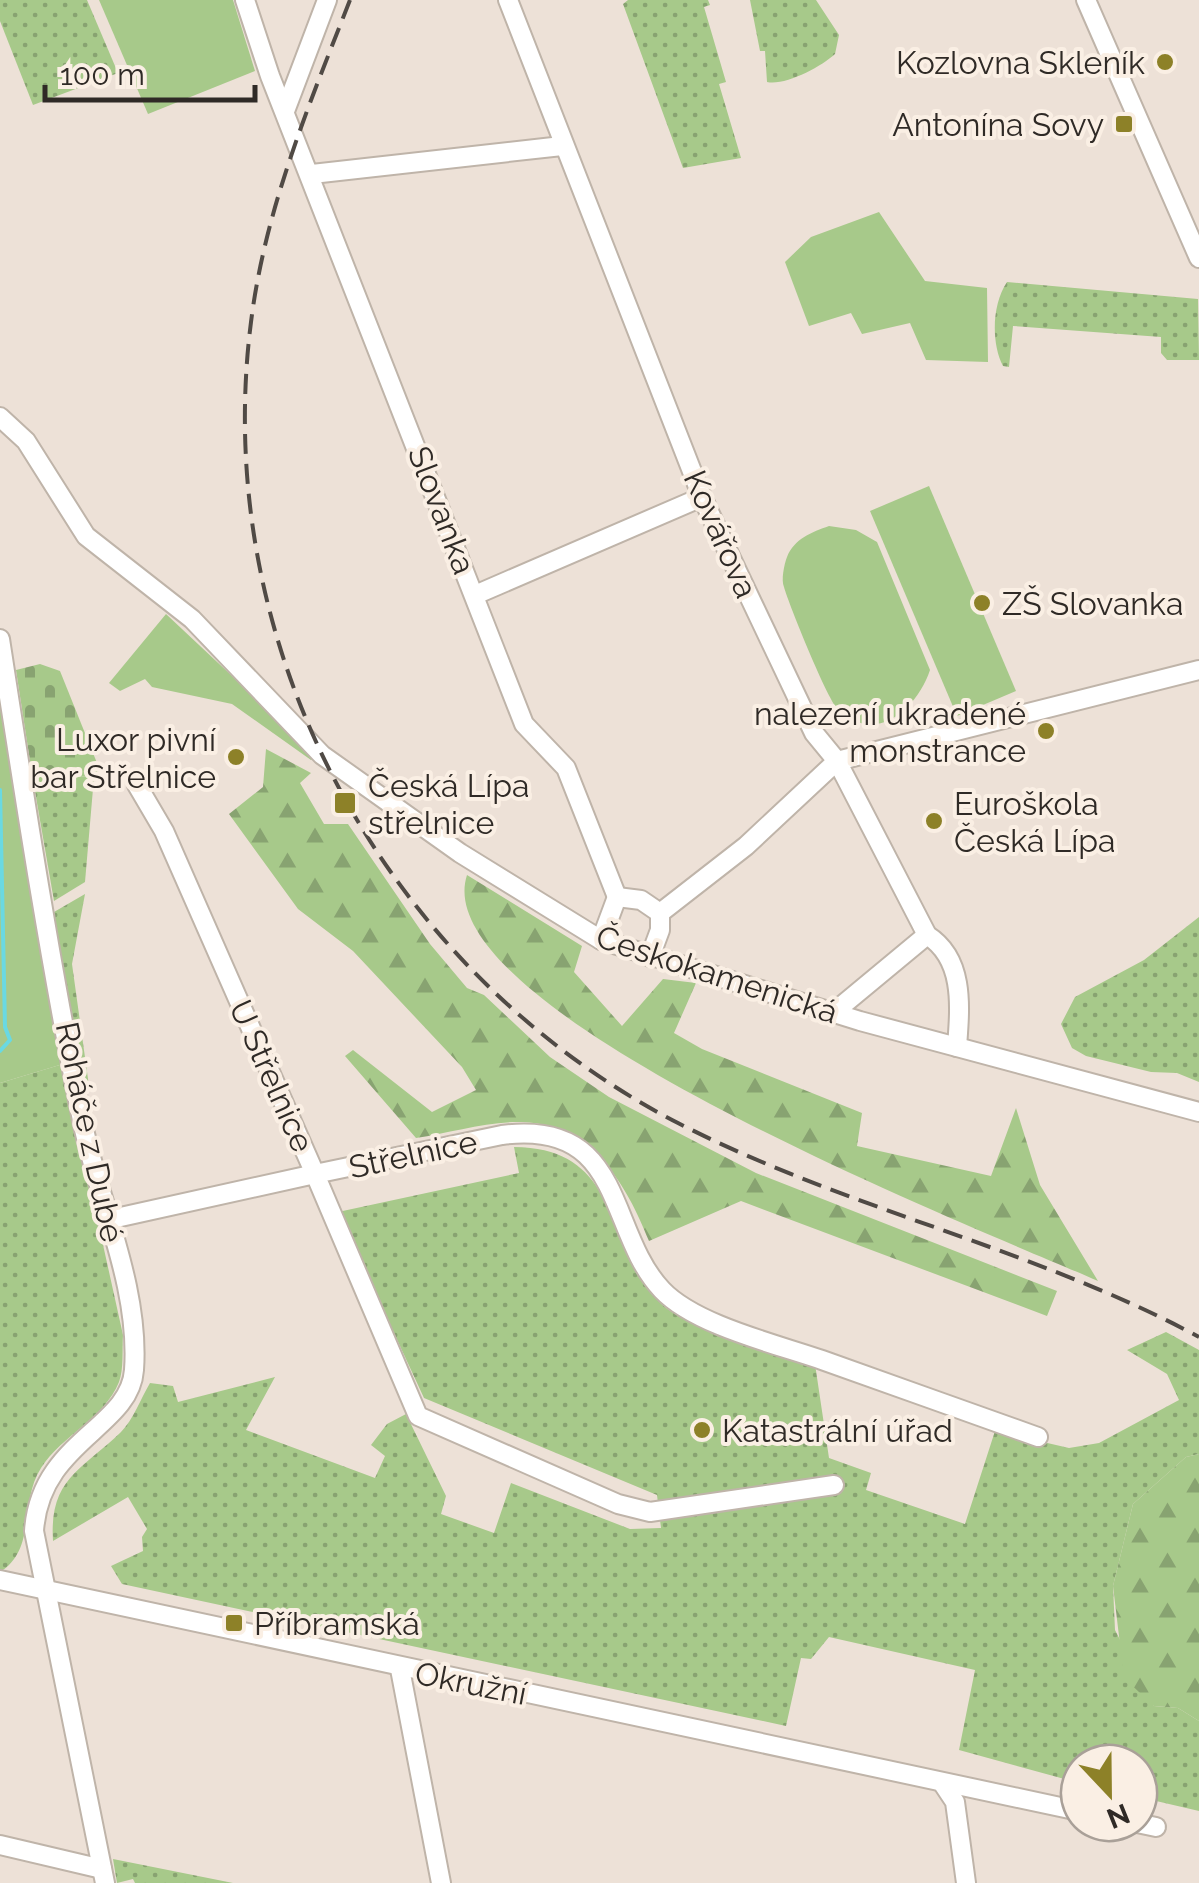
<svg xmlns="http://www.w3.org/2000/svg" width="1199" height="1883" viewBox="0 0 1199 1883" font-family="Raleway,sans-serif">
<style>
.grass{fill:url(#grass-dots)}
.forest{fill:url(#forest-firs)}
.cemetery{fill:url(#cemetery-stones)}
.green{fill:#a7c98a}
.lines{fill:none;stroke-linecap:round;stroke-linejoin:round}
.stream{stroke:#6ad9e2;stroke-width:4}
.minor-casing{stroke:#bfb4a9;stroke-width:22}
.minor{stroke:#fff;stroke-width:18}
.rail{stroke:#504a45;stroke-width:4;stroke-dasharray:20 10;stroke-linecap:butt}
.poi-dot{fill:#8d8128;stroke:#faefe4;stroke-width:4}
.labels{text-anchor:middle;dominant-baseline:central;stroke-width:8;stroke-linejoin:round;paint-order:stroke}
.poi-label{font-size:32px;fill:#2f2a26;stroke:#faefe4;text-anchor:start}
.street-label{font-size:32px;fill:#2f2a26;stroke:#faefe4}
</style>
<defs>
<pattern id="grass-dots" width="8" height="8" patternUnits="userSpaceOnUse" patternTransform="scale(2.5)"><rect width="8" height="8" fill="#a7c98a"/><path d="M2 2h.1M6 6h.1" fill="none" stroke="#88a371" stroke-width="1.8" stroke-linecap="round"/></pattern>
<pattern id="forest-firs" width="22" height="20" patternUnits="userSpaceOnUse" patternTransform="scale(2.5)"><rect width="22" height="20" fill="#a7c98a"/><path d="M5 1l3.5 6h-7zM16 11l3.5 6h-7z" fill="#88a371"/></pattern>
<pattern id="cemetery-stones" width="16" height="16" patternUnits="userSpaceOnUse" patternTransform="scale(2.5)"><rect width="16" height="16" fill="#a7c98a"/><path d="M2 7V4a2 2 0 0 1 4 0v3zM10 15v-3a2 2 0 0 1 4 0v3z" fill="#88a371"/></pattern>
</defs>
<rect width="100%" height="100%" fill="#ede1d7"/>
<g class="grass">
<path d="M0,0H87L118,73L33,105L0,21Z"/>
<path d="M628,0H708L710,5L704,7L726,82L719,84L741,158L683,168L623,4Z"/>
<path d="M750,0H816L839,35L835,54C821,67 785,86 767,82L765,51H760Z"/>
<path d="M1007,282L1198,299L1199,360H1167L1161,353V337L1013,326L1009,367L1003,366C991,343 992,304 1007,282Z"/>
<path d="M32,774L94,777L85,882L54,901Z"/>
<path d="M85,894L72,964L89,1086L83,1091L54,912Z"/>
<path d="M1199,917V1082L1177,1073L1151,1072L1086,1056L1072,1048L1061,1024L1075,997L1144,960Z"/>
<path d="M63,1064L123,1335C122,1349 124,1369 119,1382C104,1419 62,1435 41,1468C19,1502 37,1549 0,1572V1083Z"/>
<path d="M514,1147C627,1148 601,1252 665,1307C683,1323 785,1353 815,1364L829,1458L871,1473L866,1490L965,1524L995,1431L1069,1448L1099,1443L1179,1400L1167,1374L1127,1350L1166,1332L1199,1350V1454L1186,1457L1133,1504L1113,1586L1115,1630L1154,1706L1178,1708L1199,1721V1811L1139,1797V1763H1079V1783L959,1750L975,1670L829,1637L811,1659L801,1658L786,1726L122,1584L111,1566L143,1551L142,1537L147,1529L128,1497L53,1541C49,1478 82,1470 121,1432C133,1420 141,1398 150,1383L173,1386L178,1402L275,1377L246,1430L375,1478L385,1456L371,1445L387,1424L406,1414L446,1496L441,1514L494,1533L511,1483L630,1529L661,1528L657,1495L424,1398L338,1212L519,1173Z"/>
<path d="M113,1859L233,1883H135L133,1879L117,1883Z"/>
</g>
<g class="forest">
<path d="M266,749L311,773L300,783L324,824H348L430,944L467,988L484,995L550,1057L609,1097L756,1173L1057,1291L1047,1316L741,1201L649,1241C627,1185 592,1125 523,1122C489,1121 449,1133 416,1138L345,1056L353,1050L432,1112L476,1090L462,1067L353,951L298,909L229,814L263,787Z"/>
<path d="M467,875L582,946L574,972L622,1026L663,979L696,983L674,1033L702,1049L862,1113L857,1146L991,1176L1016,1108L1040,1185L1098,1281C992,1234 422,1013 467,875Z"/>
<path d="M1199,1454V1721L1178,1708L1154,1706L1124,1678L1113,1586L1133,1504L1186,1457Z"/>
</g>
<path class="cemetery" d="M40,664L60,671L99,768L94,777L32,774L16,670Z"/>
<g class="green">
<path d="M99,0H233L255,71L148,114Z"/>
<path d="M879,212L925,281L987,288L988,362L926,360L910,323L862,334L851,313L809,326L785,262L811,237Z"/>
<path d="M929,486L1016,691L957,716L870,511Z"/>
<path d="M829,526L856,530L877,542L930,670C917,709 875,747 837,708C827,698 789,605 784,587C781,580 784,565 787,557C794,539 812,532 829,526Z"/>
<path d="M166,614L316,755L311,760L232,704L152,687L145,679L120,691L109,683Z"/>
<path d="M0,707L63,1064L0,1083Z"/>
</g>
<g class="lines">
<path class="stream" d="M0,790L5,1027L10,1040L0,1051"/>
<defs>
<g id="minor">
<path d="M245,0L270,76L524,724L566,768L617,897"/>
<path d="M508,0L702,497L814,733L837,761L927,935C965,959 960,1007 957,1047"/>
<path d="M1086,0L1199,258"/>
<path d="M285,111L327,0"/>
<path d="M312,174L562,146"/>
<path d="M0,417L26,441L86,536L192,619L322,755L460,853L601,940L860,1021L1199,1112"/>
<path d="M475,595L702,497"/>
<path d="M0,639C25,801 50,964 83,1125C100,1204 140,1288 134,1370C130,1428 40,1441 34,1531L105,1883"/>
<path d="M617,897L641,900L660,913"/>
<path d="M660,913L746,846L837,761L1199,670"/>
<path d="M601,940L617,897"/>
<path d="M650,957L660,930V913"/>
<path d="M833,1013L927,935"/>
<path d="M107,1220L315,1174L164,831L137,785"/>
<path d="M834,1485L650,1512L618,1504L418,1416L315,1174L502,1135C626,1119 606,1231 662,1290C695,1325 776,1344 822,1360C894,1385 966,1412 1038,1437"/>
<path d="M0,1580L1079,1811"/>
<path d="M400,1669L441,1883"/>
<path d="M943,1784L955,1802L966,1883"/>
<path d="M1137,1823L1156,1827"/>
<path d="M0,1845L102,1869"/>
</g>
</defs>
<use href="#minor" class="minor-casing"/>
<use href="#minor" class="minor"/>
<path class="rail" d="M350,0C309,105 265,209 251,322C209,650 387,973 678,1123C845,1209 1034,1248 1199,1337"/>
</g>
<g class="poi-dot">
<circle cx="1165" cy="62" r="10"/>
<rect x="1114" y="114" width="20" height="20" rx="5"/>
<circle cx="982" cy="603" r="10"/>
<circle cx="1046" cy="731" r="10"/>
<circle cx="236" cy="757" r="10"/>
<rect x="333" y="791" width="24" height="24" rx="5"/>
<circle cx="934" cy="821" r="10"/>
<circle cx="702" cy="1430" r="10"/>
<rect x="224" y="1613" width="20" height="20" rx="5"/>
</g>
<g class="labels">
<g class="poi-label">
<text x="1145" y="62" text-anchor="end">Kozlovna Skleník</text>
<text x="1104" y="124" text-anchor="end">Antonína Sovy</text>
<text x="1002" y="603">ZŠ Slovanka</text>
<text x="1026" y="713" text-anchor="end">nalezení ukradené<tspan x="1026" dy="37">monstrance</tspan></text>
<text x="216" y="739" text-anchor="end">Luxor pivní<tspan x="216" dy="37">bar Střelnice</tspan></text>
<text x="368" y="785">Česká Lípa<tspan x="368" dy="37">střelnice</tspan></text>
<text x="954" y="803">Euroškola<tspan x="954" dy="37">Česká Lípa</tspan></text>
<text x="722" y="1430">Katastrální úřad</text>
<text x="254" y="1623">Příbramská</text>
</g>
<g class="street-label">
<text transform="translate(442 510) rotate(69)">Slovanka</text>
<text transform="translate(721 534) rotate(66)">Kovářova</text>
<text transform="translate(717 974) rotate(18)">Českokamenická</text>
<text transform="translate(272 1076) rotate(66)">U Střelnice</text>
<text transform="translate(90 1132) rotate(78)">Roháče z Dubé</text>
<text transform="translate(413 1154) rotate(-12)">Střelnice</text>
<text transform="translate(471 1683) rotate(11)">Okružní</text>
</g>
</g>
<g transform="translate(1109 1793) rotate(158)"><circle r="48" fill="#faefe4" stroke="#a9a098" stroke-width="2.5"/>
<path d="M0-8L18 38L0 25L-18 38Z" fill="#8d8128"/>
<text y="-15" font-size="28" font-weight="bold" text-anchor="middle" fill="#2f2a26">N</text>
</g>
<path d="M45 85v15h210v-15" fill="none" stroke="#2f2a26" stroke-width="5"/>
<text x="60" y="85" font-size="30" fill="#2f2a26" stroke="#faefe4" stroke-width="8" paint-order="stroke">100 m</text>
</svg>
